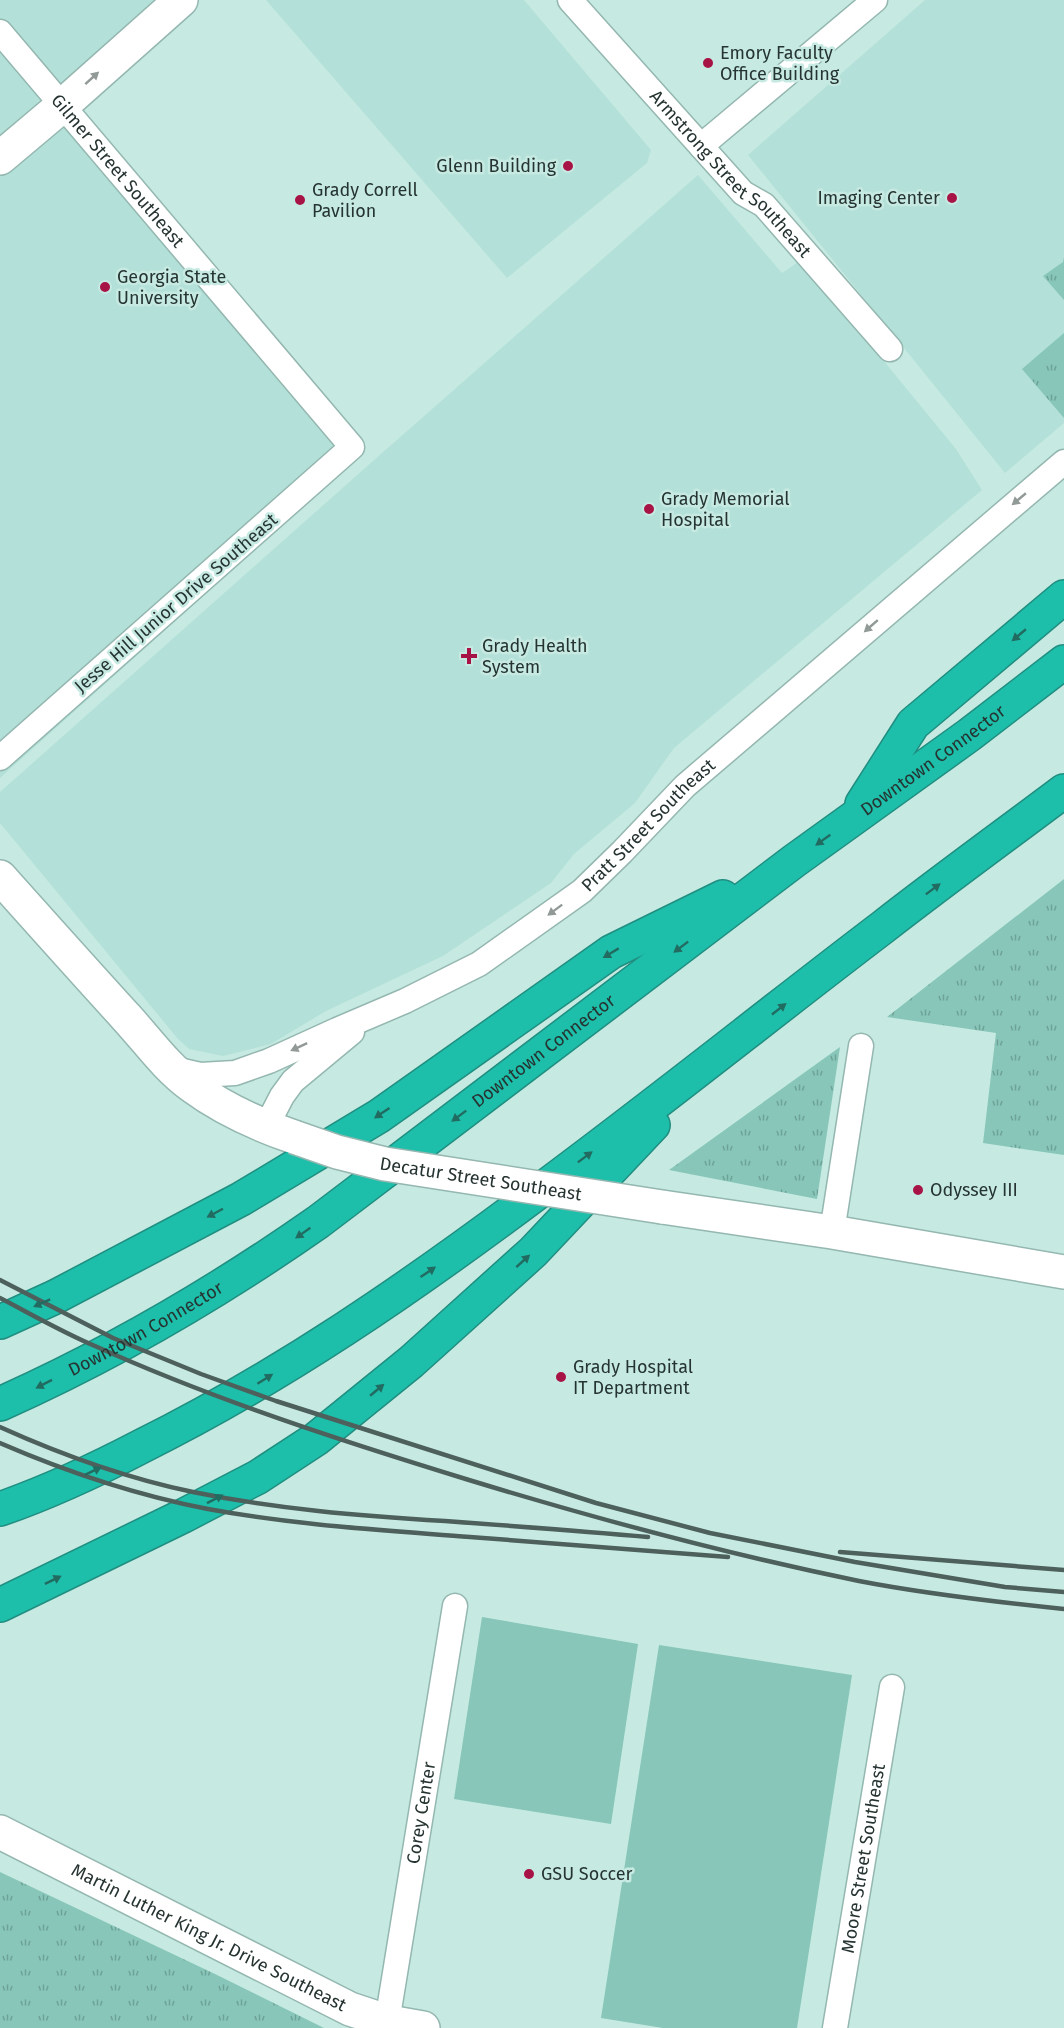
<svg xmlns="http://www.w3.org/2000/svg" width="1064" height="2028" viewBox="0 0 1064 2028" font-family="'Fira Sans',sans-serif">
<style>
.built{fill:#b3e0d8}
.grass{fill:url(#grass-tufts)}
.garden{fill:#87c6b9}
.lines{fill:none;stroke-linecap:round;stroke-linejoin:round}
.street-casing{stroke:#94b7b0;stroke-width:27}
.secondary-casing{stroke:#94b7b0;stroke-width:36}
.highway-casing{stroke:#208e80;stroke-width:36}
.street{stroke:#fff;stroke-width:24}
.secondary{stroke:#fff;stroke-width:33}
.highway{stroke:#1dbeaa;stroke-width:33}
.rail{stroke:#4d605c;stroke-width:4.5}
.secondary-bridge-casing{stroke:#94b7b0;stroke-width:36;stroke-linecap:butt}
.secondary-bridge{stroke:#fff;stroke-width:33}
.oneway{fill:#929a98}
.oneway2{fill:#226b61}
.poi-dot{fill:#a81346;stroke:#c6eae2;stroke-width:2}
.labels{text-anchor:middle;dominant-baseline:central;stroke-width:5;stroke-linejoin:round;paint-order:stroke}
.poi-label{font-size:18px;fill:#263431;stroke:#c6eae2;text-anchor:start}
.street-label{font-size:18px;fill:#263431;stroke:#c6eae2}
</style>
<defs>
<pattern id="grass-tufts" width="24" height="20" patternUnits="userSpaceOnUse" patternTransform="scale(1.5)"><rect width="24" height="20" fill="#87c6b9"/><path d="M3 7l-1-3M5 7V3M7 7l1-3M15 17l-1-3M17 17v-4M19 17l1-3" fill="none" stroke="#6ea297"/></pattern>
</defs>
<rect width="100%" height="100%" fill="#c6eae2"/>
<g class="built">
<path d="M0,0H190L62,117L359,457L0,778Z"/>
<path d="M266,0H524L651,150L647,163L507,278Z"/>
<path d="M925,0H1064V423L1005,473L748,155Z"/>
<path d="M698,175L782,273L801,260L956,449L982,490L674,748L635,803L574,854L551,883L443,956L326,1011L271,1044L223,1056L189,1049L178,1039L0,823V792L373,461Z"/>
</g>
<g class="grass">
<path d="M1064,257V300L1043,276L1063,262Z"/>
<path d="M1064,333V418L1022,369Z"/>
<path d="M1064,879V1155L983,1143L996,1033L887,1017Z"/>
<path d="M840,1047L817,1199L669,1170Z"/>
<path d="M0,1872L215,1974L324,2028H0Z"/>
</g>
<g class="garden">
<path d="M482,1617L638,1644L611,1824L454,1799Z"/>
<path d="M659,1645L852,1675L797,2028H663L601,2018Z"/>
</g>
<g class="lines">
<defs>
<g id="street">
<path id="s1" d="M570,0L743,193L764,205L890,349"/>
<path id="s2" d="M0,32L352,447L0,758"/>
<path d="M701,146L875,0"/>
<path id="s3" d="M174,1069L200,1075L235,1073L269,1061L337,1030L405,1001L479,964L582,891L622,852L685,786L1064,462"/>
<path d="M266,1127L282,1096L293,1081L352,1032"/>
<path d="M832,1232L861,1046"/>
<path id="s4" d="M387,2022L455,1606"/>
<path id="s5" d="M835,2028L892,1687"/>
</g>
<g id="secondary">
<path d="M0,158L63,105L181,0"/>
<path d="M0,877C42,924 84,971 126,1017C148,1041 166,1067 192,1086C223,1109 259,1125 294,1137"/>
<path d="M662,1207L832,1232L1064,1272"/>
<path id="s6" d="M0,1832L350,2009L389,2022L423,2028"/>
</g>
<g id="highway">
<path d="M862,804L913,724L1064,597"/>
<path d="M0,1322L55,1297L241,1199L379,1116L611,952L723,897"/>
<path id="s7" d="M0,1404C112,1354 218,1292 318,1222L794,861L969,735L1064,662"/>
<path d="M0,1509C49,1492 96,1470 142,1446C281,1377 410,1288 534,1195C652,1108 766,1016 883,927C942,881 1004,836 1064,791"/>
<path d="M0,1605L183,1516L258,1477L316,1439L411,1362L533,1252L653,1125"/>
</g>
</defs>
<use href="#street" class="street-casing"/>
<use href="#secondary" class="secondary-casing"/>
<use href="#highway" class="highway-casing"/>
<use href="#street" class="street"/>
<use href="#secondary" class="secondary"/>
<use href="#highway" class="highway"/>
<g class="rail">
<path d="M0,1280L113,1338L201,1374L276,1401L596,1503L710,1533L855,1562L1005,1587L1064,1592"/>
<path d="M0,1298C31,1314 62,1332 95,1346C215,1400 342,1441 469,1480C597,1519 727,1554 859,1581C926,1594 996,1602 1064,1609"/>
<path d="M0,1427C62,1455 126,1478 193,1492C276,1509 360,1516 445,1521C513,1526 581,1531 648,1537"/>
<path d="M0,1443C67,1472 136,1495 208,1509C294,1525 382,1530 470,1537C556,1543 642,1551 728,1557"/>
<path d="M840,1552L1064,1570"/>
</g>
<defs>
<g id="secondary-bridge">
<path id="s8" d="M294,1137L337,1152L385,1164L662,1207"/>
</g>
</defs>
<use href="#secondary-bridge" class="secondary-bridge-casing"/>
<use href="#secondary-bridge" class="secondary-bridge"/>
</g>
<defs><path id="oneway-solid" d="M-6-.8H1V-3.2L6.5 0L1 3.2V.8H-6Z" transform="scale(1.5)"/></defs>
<g class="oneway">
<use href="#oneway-solid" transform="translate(92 78) rotate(-42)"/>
<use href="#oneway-solid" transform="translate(1019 499) rotate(140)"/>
<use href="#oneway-solid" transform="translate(871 626) rotate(139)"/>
<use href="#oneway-solid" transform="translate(555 910) rotate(143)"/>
<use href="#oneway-solid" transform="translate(299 1047) rotate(155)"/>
</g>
<g class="oneway2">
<use href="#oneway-solid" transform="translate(1019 635) rotate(140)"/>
<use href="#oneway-solid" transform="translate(823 840) rotate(144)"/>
<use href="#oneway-solid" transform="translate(933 889) rotate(-37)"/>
<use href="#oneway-solid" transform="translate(681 947) rotate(143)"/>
<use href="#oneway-solid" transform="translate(611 953) rotate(149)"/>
<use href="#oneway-solid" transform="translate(779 1009) rotate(-38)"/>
<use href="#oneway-solid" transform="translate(382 1113) rotate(146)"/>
<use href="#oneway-solid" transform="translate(459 1116) rotate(143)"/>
<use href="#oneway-solid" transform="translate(585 1157) rotate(-37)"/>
<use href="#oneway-solid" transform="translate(215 1213) rotate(152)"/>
<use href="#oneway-solid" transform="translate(303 1233) rotate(145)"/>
<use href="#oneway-solid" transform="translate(523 1261) rotate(-42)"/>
<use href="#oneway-solid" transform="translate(428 1272) rotate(-34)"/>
<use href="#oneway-solid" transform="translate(42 1303) rotate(156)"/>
<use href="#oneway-solid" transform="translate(265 1379) rotate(-32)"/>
<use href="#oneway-solid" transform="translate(44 1384) rotate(153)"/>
<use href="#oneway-solid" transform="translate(377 1390) rotate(-40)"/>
<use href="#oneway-solid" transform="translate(93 1471) rotate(-25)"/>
<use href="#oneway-solid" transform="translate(215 1499) rotate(-27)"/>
<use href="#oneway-solid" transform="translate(53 1580) rotate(-26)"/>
</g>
<g class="poi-dot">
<circle cx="708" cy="63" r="6"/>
<circle cx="568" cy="166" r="6"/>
<circle cx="952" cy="198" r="6"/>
<circle cx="300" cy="200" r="6"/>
<circle cx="105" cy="287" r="6"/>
<circle cx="649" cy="509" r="6"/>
<path d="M466 647h6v6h6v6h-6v6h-6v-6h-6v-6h6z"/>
<circle cx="918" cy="1190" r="6"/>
<circle cx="561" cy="1377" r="6"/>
<circle cx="529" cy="1874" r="6"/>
</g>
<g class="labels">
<g class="poi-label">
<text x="720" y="53">Emory Faculty<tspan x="720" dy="21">Office Building</tspan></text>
<text x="556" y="166" text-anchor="end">Glenn Building</text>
<text x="312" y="190">Grady Correll<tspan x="312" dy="21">Pavilion</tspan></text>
<text x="940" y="198" text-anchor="end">Imaging Center</text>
<text x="117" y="277">Georgia State<tspan x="117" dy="21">University</tspan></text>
<text x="661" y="499">Grady Memorial<tspan x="661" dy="21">Hospital</tspan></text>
<text x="482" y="646">Grady Health<tspan x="482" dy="21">System</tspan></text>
<text x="930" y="1190">Odyssey III</text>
<text x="573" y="1367">Grady Hospital<tspan x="573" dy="21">IT Department</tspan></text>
<text x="541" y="1874">GSU Soccer</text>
</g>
<g class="street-label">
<text stroke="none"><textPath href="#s2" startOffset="182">Gilmer Street Southeast</textPath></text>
<text stroke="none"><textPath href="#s1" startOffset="237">Armstrong Street Southeast</textPath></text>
<text transform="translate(176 603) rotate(-41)">Jesse Hill Junior Drive Southeast</text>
<text stroke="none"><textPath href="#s7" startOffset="1136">Downtown Connector</textPath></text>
<text stroke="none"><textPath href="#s3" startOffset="549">Pratt Street Southeast</textPath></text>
<text stroke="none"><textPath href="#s7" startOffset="650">Downtown Connector</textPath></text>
<text stroke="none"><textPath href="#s8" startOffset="192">Decatur Street Southeast</textPath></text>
<text stroke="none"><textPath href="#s7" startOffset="164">Downtown Connector</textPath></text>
<text stroke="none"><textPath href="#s4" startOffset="212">Corey Center</textPath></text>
<text stroke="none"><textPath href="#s5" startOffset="172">Moore Street Southeast</textPath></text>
<text stroke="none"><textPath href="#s6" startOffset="234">Martin Luther King Jr. Drive Southeast</textPath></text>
</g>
</g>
</svg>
